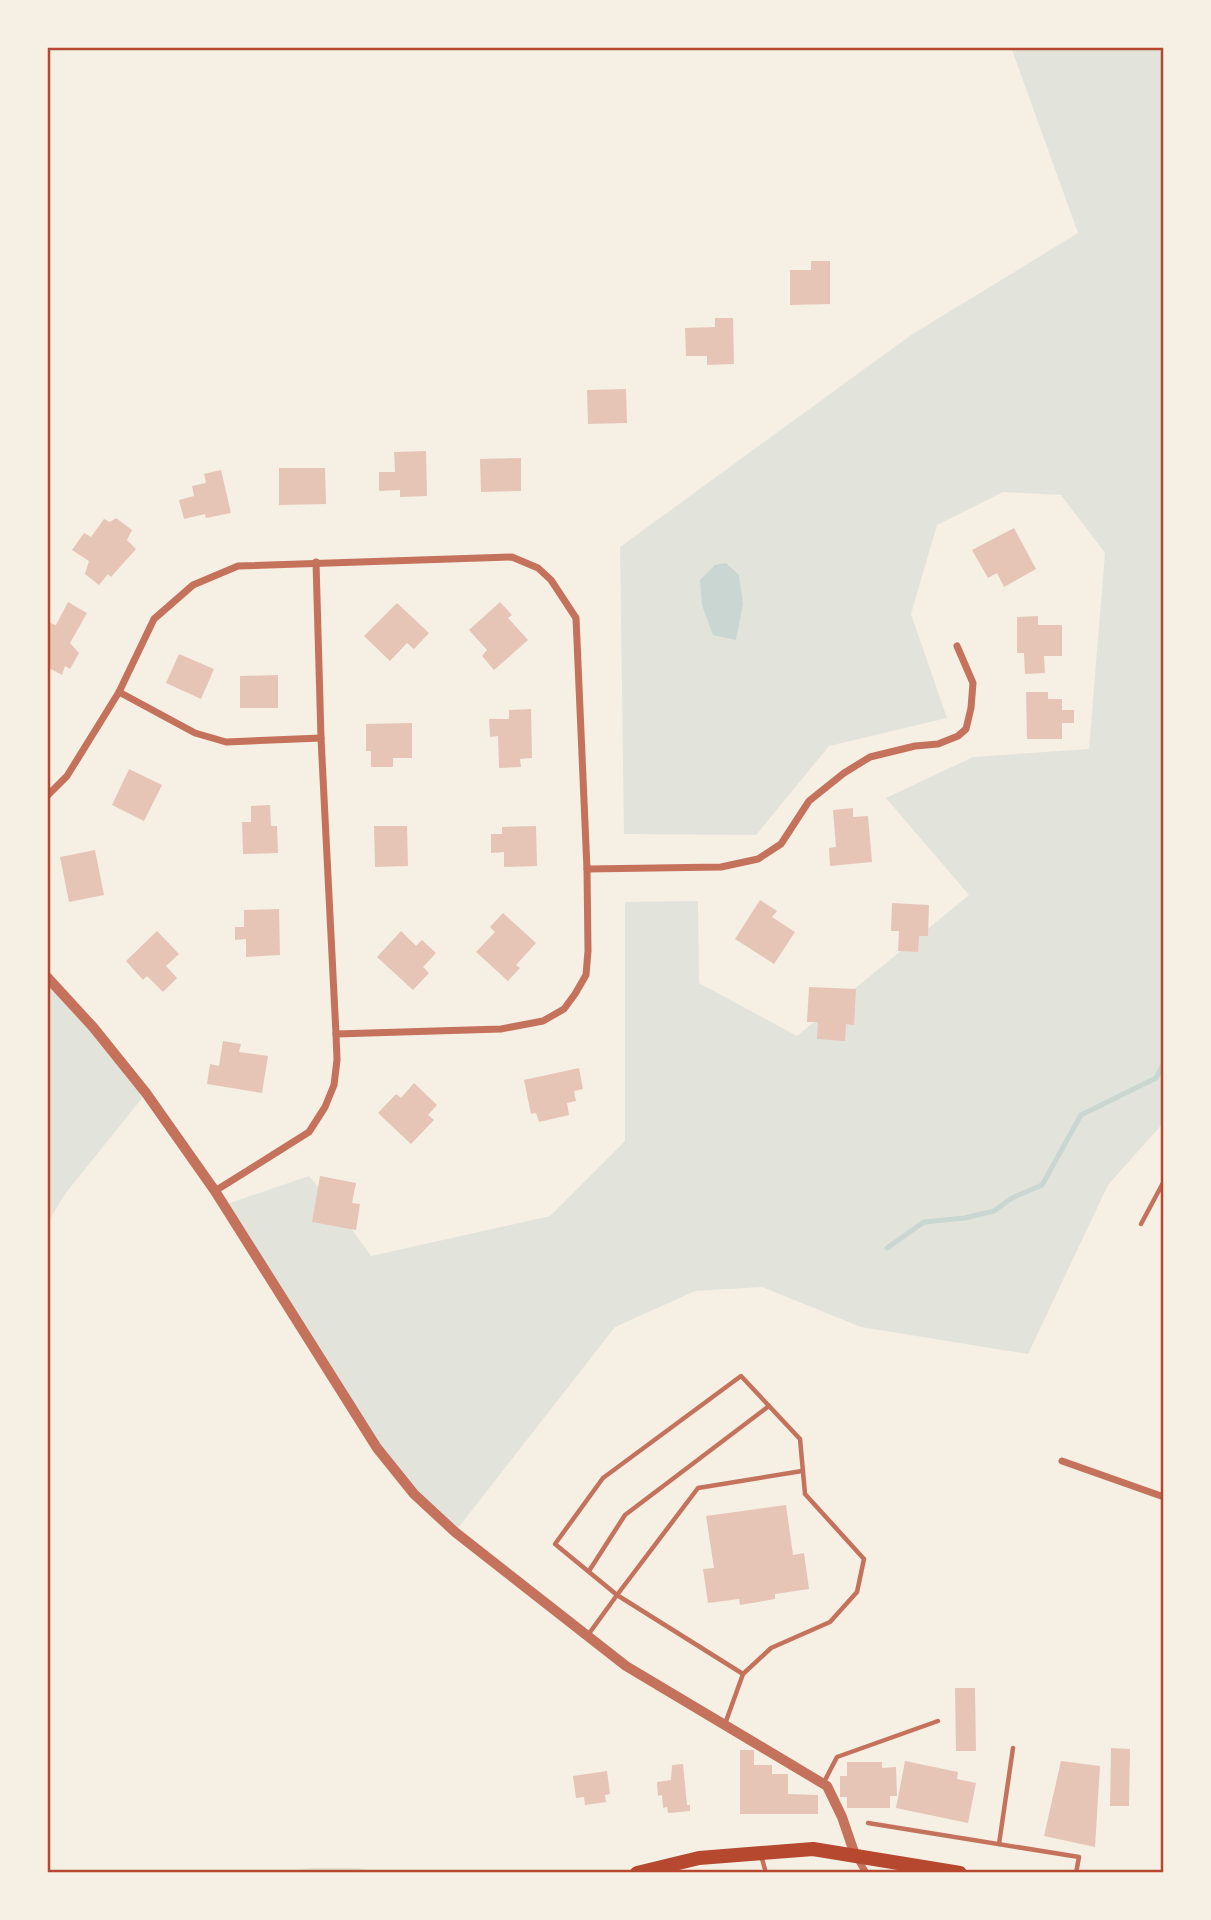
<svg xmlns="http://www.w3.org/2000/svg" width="1211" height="1920" viewBox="0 0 1211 1920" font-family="Signika,sans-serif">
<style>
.green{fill:#e2e4dc}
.water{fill:#c9d6d2}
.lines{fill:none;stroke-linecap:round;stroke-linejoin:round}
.stream{stroke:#c9d6d2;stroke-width:5}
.building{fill:#e6c5b7}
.service{stroke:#c5725c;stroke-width:4.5}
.minor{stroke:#c5725c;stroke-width:7}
.tertiary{stroke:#c5725c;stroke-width:10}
.primary{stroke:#b5482f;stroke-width:14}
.neatline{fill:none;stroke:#b5482f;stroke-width:2.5}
</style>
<rect width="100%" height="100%" fill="#f6efe4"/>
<g class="green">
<path d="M1011,47H1164V1122L1108,1185L1028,1354L861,1327L762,1287L695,1291L615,1327L455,1532L377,1448L224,1205L309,1176L339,1212L371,1256L550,1216L625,1141V902L698,901L699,983L797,1036L969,895L886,798L973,757L1089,749L1105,553L1061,495L1003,492L937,525L911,614L947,718L829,746L756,835L624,834L620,547L911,335L1078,233Z"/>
<path d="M47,980L146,1093L65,1194L47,1224Z"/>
<path d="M311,1868H358L376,1873H281Z"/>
</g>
<path class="water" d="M726,563L739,575L743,604L736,640L713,635L702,605L700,580L715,565Z"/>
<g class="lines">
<path class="stream" d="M887,1248L924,1222L965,1218L994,1211L1012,1198L1042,1185L1081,1115L1156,1078L1164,1063"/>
</g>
<g class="building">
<path d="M811,261H830V304L790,305V270H811Z"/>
<path d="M715,318H733L734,364L707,365V356H686L685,328L715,327Z"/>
<path d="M626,389L627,423L588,424L587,390Z"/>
<path d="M426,451L427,496L400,497V490L379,491V472H395L394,452Z"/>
<path d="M521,458V491L481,492L480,459Z"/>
<path d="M279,468H325L326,504L279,505Z"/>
<path d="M221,470L231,513L206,518L205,514L184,519L179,500L194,496L192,486L206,483L204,474Z"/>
<path d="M116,518L132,530L127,540L136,549L111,577L108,574L99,585L85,574L89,561L72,550L84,533L91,537L104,519L110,522Z"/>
<path d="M1014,528L1036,569L1004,587L997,573L988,578L972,550Z"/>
<path d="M68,602L87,613L70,643L79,653L70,669L65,666L62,675L47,667V622L56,625Z"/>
<path d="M500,602L512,615L508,618L528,640L494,670L482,656L487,650L469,630Z"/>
<path d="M397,603L429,633L414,649L407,643L390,661L364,636Z"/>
<path d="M1038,616V625H1062V656H1044L1045,673L1025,674L1024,653H1017V617Z"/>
<path d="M179,654L214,669L201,699L166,683Z"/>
<path d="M278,675V708H240V676Z"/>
<path d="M1026,692H1048V699H1062V710H1074V723H1062V739H1027Z"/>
<path d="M531,709L532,758L520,759L521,767L499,768L498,736L490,737L489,719H509V710Z"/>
<path d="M412,723V758H393V767H371V751H366V724Z"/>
<path d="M129,769L162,785L144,821L112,805Z"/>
<path d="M270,805L271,826H277L278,853L243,854L242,822H251V806Z"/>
<path d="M853,808V817L868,816L872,862L830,866L829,848L836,847L833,810Z"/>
<path d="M374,826H407L408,866L375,867Z"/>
<path d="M536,826L537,866L504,867V852L491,853V834H502V827Z"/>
<path d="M95,850L104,895L69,902L60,857Z"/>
<path d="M760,900L777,911L772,917L795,932L774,964L735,939Z"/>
<path d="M892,903L929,905L928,936H919L918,952L898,951L899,931H891Z"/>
<path d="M279,909L280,955L246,957V939L235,940V927H244V910Z"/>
<path d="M503,913L536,943L516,965L520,968L508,981L476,952L495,932L490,927Z"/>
<path d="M157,931L179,954L166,966L177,978L163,992L147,976L143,980L126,961Z"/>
<path d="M401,931L416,946L422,940L436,953L423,967L429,973L413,990L377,957Z"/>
<path d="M809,987L856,989L854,1025L846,1024L845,1041L817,1039L818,1022H807Z"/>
<path d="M223,1041L241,1044L239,1052L268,1056L262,1093L207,1084L210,1064L219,1066Z"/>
<path d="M579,1068L583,1089L574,1091L576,1101L567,1103L569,1115L539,1122L536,1113L531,1114L524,1080Z"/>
<path d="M414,1083L437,1105L428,1115L434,1120L411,1144L378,1113L396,1094L401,1098Z"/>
<path d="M320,1176L356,1183L352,1203L360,1204L356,1230L312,1222Z"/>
<path d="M786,1505L793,1555L804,1553L809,1589L775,1594V1599L740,1605L739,1599L708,1603L703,1569L714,1568L706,1516Z"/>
<path d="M955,1688H975L976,1751H956Z"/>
<path d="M1111,1748L1130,1749L1129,1806H1110Z"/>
<path d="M740,1750H754V1765H772V1774H788V1794L818,1795V1814H740Z"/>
<path d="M905,1761L958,1772L957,1779L976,1783L968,1823L896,1808Z"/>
<path d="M1061,1761L1100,1766L1095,1847L1044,1836Z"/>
<path d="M847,1762H882V1768L896,1767L897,1796H890V1808H847V1797H840V1776H847Z"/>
<path d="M683,1764L687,1805H690V1811L668,1813L667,1807L663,1808L662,1795L658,1796L657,1782L671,1780L672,1765Z"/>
<path d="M607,1771L610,1794L605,1795L606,1802L585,1805L584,1797L576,1798L573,1776Z"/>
</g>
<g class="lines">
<g class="service">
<path d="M1141,1224L1164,1181"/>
<path d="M589,1571L625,1515L769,1406"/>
<path d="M588,1635L617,1595L555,1544L603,1478L741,1376L800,1439L805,1494L864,1559L857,1592L830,1622L771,1648L743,1674L725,1724"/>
<path d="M743,1674L617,1595L698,1488L802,1471"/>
<path d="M824,1782L837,1757L938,1721"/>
<path d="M868,1823L1079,1857L1076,1873"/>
<path d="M999,1844L1013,1748"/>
<path d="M761,1855L766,1873"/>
</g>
<g class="minor">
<path d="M119,692L195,733L226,742L321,738"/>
<path d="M47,796L67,776L119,692L154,619L193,585L238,566L512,557L538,568L551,580L576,618L587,869L588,951L586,975L575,994L564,1009L543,1021L501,1029L336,1034"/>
<path d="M587,869L721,867L758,859L781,844L809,801L844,773L870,757L915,746L938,744L958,736L966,729L971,708L973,683L957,646"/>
<path d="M215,1191L309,1132L325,1107L334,1085L337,1060L336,1034L321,738L316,562"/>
<path d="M1062,1461L1164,1497"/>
<path d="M856,1856L866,1873"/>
</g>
<path class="tertiary" d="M47,977L93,1027L146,1093L215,1191L377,1448L414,1494L455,1532L626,1666L827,1786L842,1817L855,1855"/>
<path class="primary" d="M637,1873L699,1858L813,1849L960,1873"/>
</g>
<rect width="1211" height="1920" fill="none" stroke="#f6efe4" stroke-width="98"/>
<rect x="49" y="49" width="1113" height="1822" class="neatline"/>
</svg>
